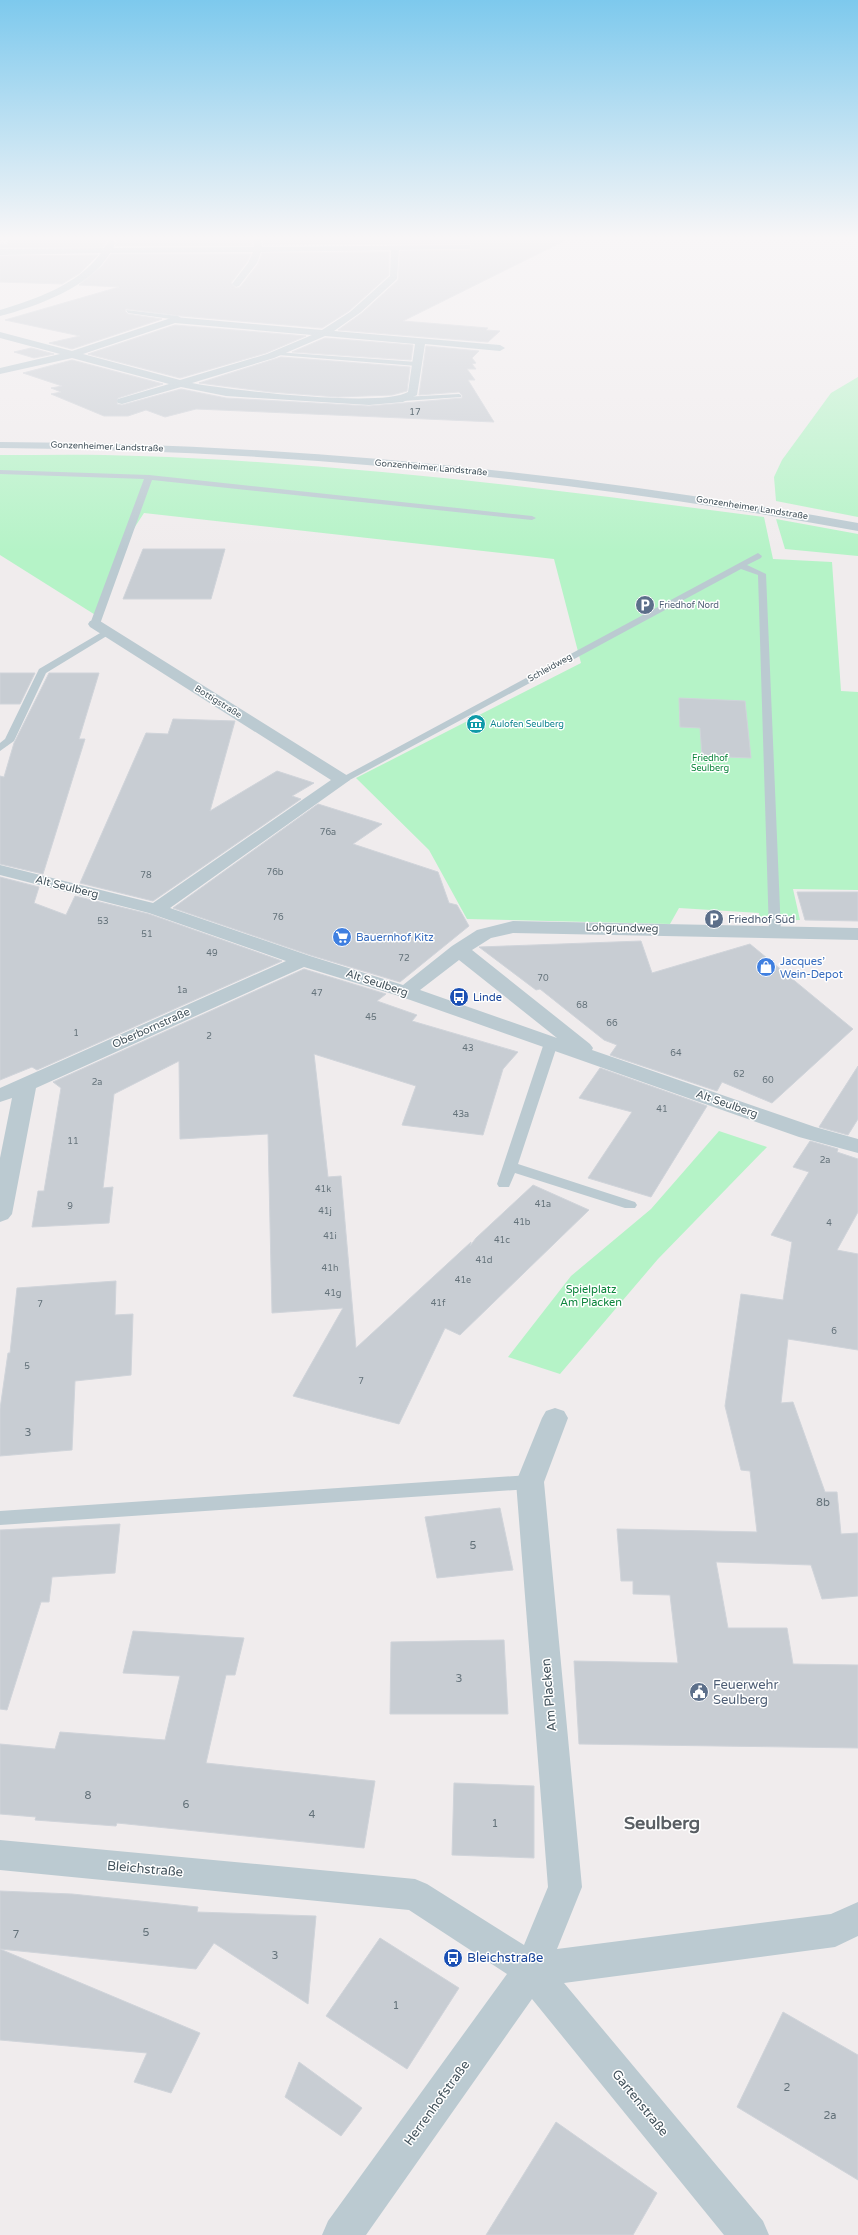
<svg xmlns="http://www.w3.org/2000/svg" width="858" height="2235" viewBox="0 0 858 2235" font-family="'Varela Round',sans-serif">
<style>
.green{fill:#b5f3c7}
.building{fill:#c8cdd3;stroke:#d0d4da}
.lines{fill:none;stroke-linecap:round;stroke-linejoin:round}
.service{fill:#bbcad1;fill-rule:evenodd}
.minor{fill:#bbcad1;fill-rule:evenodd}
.tertiary{fill:#bbcad1;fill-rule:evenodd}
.labels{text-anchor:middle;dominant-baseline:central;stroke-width:3;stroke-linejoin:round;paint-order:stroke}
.number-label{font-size:9px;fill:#64727a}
.far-street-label{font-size:9px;fill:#43535c;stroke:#fff}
.far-service-label{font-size:9px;fill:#4e5e75;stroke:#fff;text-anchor:start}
.far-culture-label{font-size:9px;fill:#0d838f;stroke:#fff;text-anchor:start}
.far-park-label{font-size:9px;fill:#0c853c;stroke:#fff}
.street-label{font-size:11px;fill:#43535c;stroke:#fff}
.service-label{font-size:11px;fill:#4e5e75;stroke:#fff;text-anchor:start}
.shop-label{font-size:11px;fill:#366cbe;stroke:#fff;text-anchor:start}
.transit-label{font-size:11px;fill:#164399;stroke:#fff;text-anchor:start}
.park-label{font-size:11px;fill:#0c853c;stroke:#fff}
.near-number-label{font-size:11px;fill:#64727a}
.near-service-label{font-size:13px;fill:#4e5e75;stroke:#fff;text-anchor:start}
.near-street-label{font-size:13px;fill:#43535c;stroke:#fff}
.near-transit-label{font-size:13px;fill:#164399;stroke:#fff;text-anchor:start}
.near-district-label{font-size:18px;font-weight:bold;fill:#595e63;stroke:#fff}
</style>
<rect width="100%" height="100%" fill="#f0eced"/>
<g class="green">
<path d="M858,377V517L776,501L774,477L782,460L831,393Z"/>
<path d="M0,455C46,455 93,454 139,456C348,463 557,490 764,517L773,559L832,562L841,691L858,692V890L793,889L800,920L760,921L759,913L679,908L670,924L467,919L429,850L356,778L581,663L554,559L144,513L125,542L97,616L0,555Z"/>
<path d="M776,519L858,534V556L785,549Z"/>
<path d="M719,1131L767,1147L658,1259L560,1374L508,1357L571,1276L651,1209Z"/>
</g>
<g class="building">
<path d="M85,239H108L103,247L0,248V244H8V241Z"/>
<path d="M114,239H252V246H115L117,242Z"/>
<path d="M263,239H568L403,321L488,328L486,330L500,331L488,342L338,330L362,313L398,280L400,251L470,250L471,244L263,245Z"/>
<path d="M389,252V275L349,311L322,328L181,316L126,309L125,311L128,314L162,319L72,349L49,343L80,336L5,320L119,287L79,285L102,266L111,254H251L247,262L231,283L236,288L240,287L258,264L262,253Z"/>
<path d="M98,255L80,273L62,284L0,282V256Z"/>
<path d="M175,325L306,336L266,353L180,378L88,354Z"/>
<path d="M325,338L413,345L411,360L292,352Z"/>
<path d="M426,346L479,351L472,358L476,363L472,364L476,369H467L475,380H468L494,422L196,409L165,417L146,410L128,416H104L51,394L61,392L51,388L62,386L23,373L72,360L163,384L118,398L117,404L122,405L181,389L226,398L369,406L462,398V395L459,392L419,395Z"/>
<path d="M31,348L54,354L34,358L14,352Z"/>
<path d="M281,357L410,367L407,391L392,395L338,397L270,392L199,383Z"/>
<path d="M143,549H225L211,599H123Z"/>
<path d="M0,673H35L20,704H0Z"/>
<path d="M49,673H99L79,739H85L43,874L0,864V776L4,777L14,743Z"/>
<path d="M679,698L745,701L751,758L702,756L700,728L680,727Z"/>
<path d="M173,719L235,721L210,811L277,771L314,783L292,796L301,799L153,901L80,883L146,733L168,734Z"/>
<path d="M318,804L382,824L353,844L438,872L449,903L457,905L469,926L400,982L310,955L173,908Z"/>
<path d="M0,877L39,887L34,903L66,915L75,896L149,914L282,961L37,1070L32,1067L0,1080Z"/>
<path d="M797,892H858V921L805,920Z"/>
<path d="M641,941L652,973L750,944L853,1029L772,1103L722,1082L717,1091L610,1055L617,1045L604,1040L540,989L536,990L479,947Z"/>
<path d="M304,969L386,994L377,1001L417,1015L412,1021L518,1052L503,1069L483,1135L402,1125L416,1086L314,1054L328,1177L341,1176L356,1348L471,1242L470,1246L476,1238L533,1185L589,1210L460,1335L445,1328L399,1424L293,1396L343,1308L272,1313L268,1134L180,1139L179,1061L114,1094L103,1188L113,1187L109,1223L32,1227L38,1191H44L61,1088L53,1082Z"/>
<path d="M858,1066V1119L848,1135L819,1127Z"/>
<path d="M600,1068L707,1106L651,1197L588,1178L632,1112L579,1098Z"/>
<path d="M810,1141L838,1149L837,1152L858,1159V1212L837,1250L858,1254V1350L788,1339L781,1403L793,1402L825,1492H837L841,1534L858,1533V1596L822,1599L811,1565L716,1562L728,1628H787L793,1664L858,1665V1748L579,1744L574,1661L678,1663L670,1595L633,1594V1581H621L617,1529L757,1532L750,1471L741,1470L725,1406L741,1294L783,1300L792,1242L771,1235L809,1172L793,1167Z"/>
<path d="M116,1281L115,1315L133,1314L131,1375L75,1381L72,1450L0,1456V1409L8,1353H10L17,1288Z"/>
<path d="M500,1508L513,1570L437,1578L425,1517Z"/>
<path d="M120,1524L115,1573L52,1577L49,1602H41L7,1710L0,1709V1530Z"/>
<path d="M133,1631L244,1638L235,1675H226L206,1763L375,1781L364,1848L117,1823L116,1826L35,1820L36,1817L0,1814V1744L55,1749L60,1732L165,1740L180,1676L123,1673Z"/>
<path d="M504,1640L508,1714H390L391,1642Z"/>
<path d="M454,1783L534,1786V1858L452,1855Z"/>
<path d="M0,1891L72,1894L198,1907L197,1912L316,1916L308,2004L214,1943L196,1969L0,1949L200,2033L171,2093L134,2082L147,2053L0,2040Z"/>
<path d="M380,1938L459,1988L407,2069L326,2016Z"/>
<path d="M783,2012L858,2055V2180L737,2107Z"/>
<path d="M299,2062L362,2108L341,2136L285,2097Z"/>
<path d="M556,2122L657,2193L633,2235H486Z"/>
</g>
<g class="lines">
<g class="service">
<path d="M126,310L178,316L181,318L178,320L128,313Z"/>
<path d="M276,352L417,362L420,364L417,366L278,355Z"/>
<path d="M459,394L461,395V397L403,401L400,399L403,397Z"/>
<path d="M0,470L149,475L532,516L536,518L532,520L152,480L100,624L95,627L90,624L144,479L0,474Z"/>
<path d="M758,553L762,556L761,558L747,565L766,574L781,933L779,936H771L769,933L758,575L741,569L346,782L342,783L337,780Z"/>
<path d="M107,629L112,632L110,634L46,673L14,741L0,751V743L5,739L39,669Z"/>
<path d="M551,1039L558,1043L518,1164L635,1202L637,1205L635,1208H625L515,1173L509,1187H499L497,1184L544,1043Z"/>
<path d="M530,1475L536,1477L539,1482L536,1487L530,1489L0,1525V1511Z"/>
</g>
<g class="minor">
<path d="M253,239H261L262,247L470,245V249H467L399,250L397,279L361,312L334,331L500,345L505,348L500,351L425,344L417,395L403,402L369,405L226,396L181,387L122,404L118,403L117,401L118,399L169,384L72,358L0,374V368L60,354L0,338V332L72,351L174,317L322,330L350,312L390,276L391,250L261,252L257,263L239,286L236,287L232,284L248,263L253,252L110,253C91,287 35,307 0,316V310C36,299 78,285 101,253L0,255V249L104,248L109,240H112L116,242L113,248L254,247ZM175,323L312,335L267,354L180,380L83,354ZM325,336L415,344L408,392C381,408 229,390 192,383L274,358Z"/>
<path d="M95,620L100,621L348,776L350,780L170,908L310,956L403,985L452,946L477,930L513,921L858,928V940L513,933L491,938L472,950L590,1044L593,1048L592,1050L815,1127L858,1139V1153L799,1137L399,996L304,967L36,1088L12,1214L8,1219L0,1222V1158L12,1098L0,1102V1088L286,961L149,913L0,875V865L153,903L331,780L90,627L88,624L90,621ZM459,960L557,1038L420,990Z"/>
<path d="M555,1408L564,1411L568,1418L544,1482L582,1887L557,1949L831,1914L858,1902V1936L835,1947L564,1983L763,2221L769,2235H724L532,1999L366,2235H322L328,2221L507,1974L409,1910L0,1870V1840L415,1879L427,1884L524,1945L548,1887L516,1482L542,1418L546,1411Z"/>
</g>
<path class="tertiary" d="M0,442C288,443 575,472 858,523V531C575,479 288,450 0,448Z"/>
</g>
<linearGradient id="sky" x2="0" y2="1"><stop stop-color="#7dc9ed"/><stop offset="0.43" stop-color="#f8f6f7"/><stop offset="1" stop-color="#f8f6f7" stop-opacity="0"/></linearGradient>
<rect width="858" height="552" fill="url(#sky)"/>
<defs>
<symbol id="parking-disc" viewBox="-11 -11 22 22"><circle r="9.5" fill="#5c6f8a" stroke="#fff"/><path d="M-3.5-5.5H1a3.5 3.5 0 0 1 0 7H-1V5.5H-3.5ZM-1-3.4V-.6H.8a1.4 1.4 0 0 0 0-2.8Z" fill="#fff"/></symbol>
<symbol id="museum-disc" viewBox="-11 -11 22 22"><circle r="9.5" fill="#0f9aa8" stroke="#fff"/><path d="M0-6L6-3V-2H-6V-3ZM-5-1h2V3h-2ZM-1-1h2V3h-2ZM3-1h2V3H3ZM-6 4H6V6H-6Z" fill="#fff"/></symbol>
<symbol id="supermarket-disc" viewBox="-11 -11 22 22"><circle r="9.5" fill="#3f7fe0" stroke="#fff"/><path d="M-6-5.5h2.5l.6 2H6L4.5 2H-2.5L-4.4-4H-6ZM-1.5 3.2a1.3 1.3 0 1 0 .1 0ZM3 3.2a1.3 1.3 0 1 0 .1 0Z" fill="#fff"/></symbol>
<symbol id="shop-disc" viewBox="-11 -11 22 22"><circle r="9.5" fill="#3f7fe0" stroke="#fff"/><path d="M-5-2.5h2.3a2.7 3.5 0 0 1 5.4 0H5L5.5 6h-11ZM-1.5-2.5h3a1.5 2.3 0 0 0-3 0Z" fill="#fff"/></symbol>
<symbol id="bus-disc" viewBox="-11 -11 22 22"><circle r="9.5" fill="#1a4fb4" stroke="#fff"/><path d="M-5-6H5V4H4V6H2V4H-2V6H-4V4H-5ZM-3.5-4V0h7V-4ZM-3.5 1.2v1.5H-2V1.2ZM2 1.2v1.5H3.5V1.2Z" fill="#fff"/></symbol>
<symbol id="civic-disc" viewBox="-11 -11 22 22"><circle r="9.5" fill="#5c6f8a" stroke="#fff"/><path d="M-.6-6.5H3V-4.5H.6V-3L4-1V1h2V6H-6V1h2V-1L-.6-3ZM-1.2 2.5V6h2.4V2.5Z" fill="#fff"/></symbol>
</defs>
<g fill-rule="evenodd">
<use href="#parking-disc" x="634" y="594" width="22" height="22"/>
<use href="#museum-disc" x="465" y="713" width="22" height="22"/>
<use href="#parking-disc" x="703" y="908" width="22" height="22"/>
<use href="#supermarket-disc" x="331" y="926" width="22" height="22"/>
<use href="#shop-disc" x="755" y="956" width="22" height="22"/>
<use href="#bus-disc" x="448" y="986" width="22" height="22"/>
<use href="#civic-disc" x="688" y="1681" width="22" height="22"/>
<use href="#bus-disc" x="442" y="1947" width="22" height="22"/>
</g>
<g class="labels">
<g class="number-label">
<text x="415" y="412">17</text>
<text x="328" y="832">76a</text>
<text x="275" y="872">76b</text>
<text x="146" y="875">78</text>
<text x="278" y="917">76</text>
<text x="103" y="921">53</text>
<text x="147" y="934">51</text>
<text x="212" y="953">49</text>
<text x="404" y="958">72</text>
<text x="543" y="978">70</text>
<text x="182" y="990">1a</text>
<text x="317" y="993">47</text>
<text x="582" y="1005">68</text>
<text x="371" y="1017">45</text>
<text x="612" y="1023">66</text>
<text x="76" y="1033">1</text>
<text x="209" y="1036">2</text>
<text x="468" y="1048">43</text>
<text x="676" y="1053">64</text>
<text x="739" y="1074">62</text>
<text x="768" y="1080">60</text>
<text x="97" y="1082">2a</text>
<text x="662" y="1109">41</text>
<text x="461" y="1114">43a</text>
<text x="73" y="1141">11</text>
<text x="825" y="1160">2a</text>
<text x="323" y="1189">41k</text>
<text x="543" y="1204">41a</text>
<text x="70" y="1206">9</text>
<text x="325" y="1211">41j</text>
<text x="522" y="1222">41b</text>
<text x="829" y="1223">4</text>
<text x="330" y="1236">41i</text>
<text x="502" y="1240">41c</text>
<text x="484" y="1260">41d</text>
<text x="330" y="1268">41h</text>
<text x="463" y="1280">41e</text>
<text x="333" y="1293">41g</text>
<text x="438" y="1303">41f</text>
<text x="40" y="1304">7</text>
<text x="834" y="1331">6</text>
<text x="27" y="1366">5</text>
<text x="361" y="1381">7</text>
</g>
<g class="far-street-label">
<text transform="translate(107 447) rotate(2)">Gonzenheimer Landstraße</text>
<text transform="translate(431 468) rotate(5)">Gonzenheimer Landstraße</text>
<text transform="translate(752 508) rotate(9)">Gonzenheimer Landstraße</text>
<text transform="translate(550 668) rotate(-29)">Schleidweg</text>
<text transform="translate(218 702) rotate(32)">Bottigstraße</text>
</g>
<g class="far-service-label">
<text x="659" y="605">Friedhof Nord</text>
</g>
<g class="far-culture-label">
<text x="490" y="724">Aulofen Seulberg</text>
</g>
<g class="far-park-label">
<text x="710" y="758">Friedhof<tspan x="710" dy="10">Seulberg</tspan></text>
</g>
<g class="street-label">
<text transform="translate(67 887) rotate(14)">Alt Seulberg</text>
<text transform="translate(622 928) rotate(1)">Lohgrundweg</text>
<text transform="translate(377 983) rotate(18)">Alt Seulberg</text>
<text transform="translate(151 1028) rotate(-24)">Oberbornstraße</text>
<text transform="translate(727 1104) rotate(19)">Alt Seulberg</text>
</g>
<g class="service-label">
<text x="728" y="919">Friedhof Süd</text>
</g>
<g class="shop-label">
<text x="356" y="937">Bauernhof Kitz</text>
<text x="780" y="961">Jacques’<tspan x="780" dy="13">Wein-Depot</tspan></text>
</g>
<g class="transit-label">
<text x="473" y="997">Linde</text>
</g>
<g class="park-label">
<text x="591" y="1289">Spielplatz<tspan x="591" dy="13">Am Placken</tspan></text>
</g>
<g class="near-number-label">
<text x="28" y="1432">3</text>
<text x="823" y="1502">8b</text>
<text x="473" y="1545">5</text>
<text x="459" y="1678">3</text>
<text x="88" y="1795">8</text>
<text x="186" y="1804">6</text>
<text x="312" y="1814">4</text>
<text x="495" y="1823">1</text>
<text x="146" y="1932">5</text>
<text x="16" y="1934">7</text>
<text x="275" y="1955">3</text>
<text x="396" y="2005">1</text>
<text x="787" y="2087">2</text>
<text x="830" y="2115">2a</text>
</g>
<g class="near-service-label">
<text x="713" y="1685">Feuerwehr<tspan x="713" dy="15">Seulberg</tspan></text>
</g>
<g class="near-street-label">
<text transform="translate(549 1695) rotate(-95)">Am Placken</text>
<text transform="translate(145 1869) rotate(5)">Bleichstraße</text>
<text transform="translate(437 2103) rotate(-54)">Herrenhofstraße</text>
<text transform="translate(640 2103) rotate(51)">Gartenstraße</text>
</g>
<g class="near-transit-label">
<text x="467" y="1958">Bleichstraße</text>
</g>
<g class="near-district-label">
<text x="662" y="1823">Seulberg</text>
</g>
</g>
</svg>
